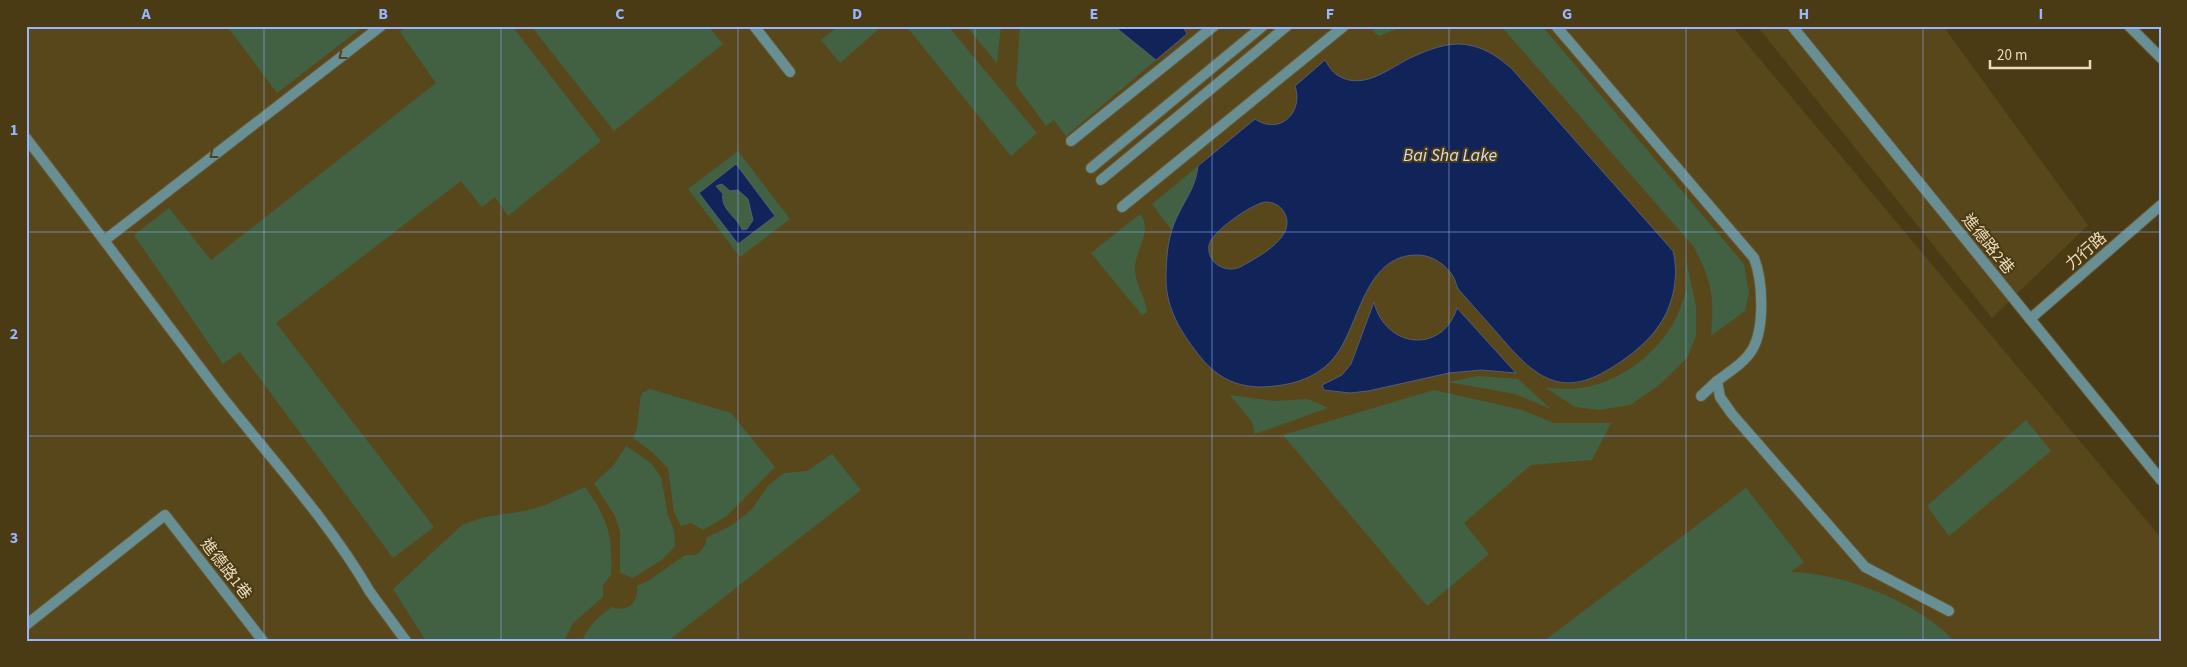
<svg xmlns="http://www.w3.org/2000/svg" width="2187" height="667" viewBox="0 0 2187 667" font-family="'Source Sans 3','Noto Sans TC',sans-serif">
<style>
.built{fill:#59471c}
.green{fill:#416142}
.water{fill:#112459;stroke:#535c76;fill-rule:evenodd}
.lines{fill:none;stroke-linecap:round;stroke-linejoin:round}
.service-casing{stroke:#685833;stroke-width:12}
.pedestrian-casing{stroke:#685833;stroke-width:12}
.minor-casing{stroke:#685833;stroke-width:12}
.service{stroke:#678f94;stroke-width:10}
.pedestrian{stroke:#678f94;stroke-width:10}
.minor{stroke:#678f94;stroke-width:10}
.oneway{stroke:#4e4322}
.grid{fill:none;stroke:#97b6fd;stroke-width:1;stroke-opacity:0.55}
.labels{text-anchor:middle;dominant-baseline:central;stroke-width:4;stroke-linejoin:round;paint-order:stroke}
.street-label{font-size:16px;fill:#edddbb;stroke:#4b3b15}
.water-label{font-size:18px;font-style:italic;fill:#d5deef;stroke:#4b3b15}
.neatline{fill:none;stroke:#97b6fd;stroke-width:2}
.grid-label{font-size:16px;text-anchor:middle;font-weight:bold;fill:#97b6fd}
</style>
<rect width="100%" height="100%" fill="#4b3b15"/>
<g class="built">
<path d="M26,26H1732L2161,538V641H26Z"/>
<path d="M1757,26H1943L2088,225L1992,318Z"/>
</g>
<g class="green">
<path d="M227,26H364L277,93Z"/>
<path d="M407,26H512L601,141L508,216L495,197L482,207L461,181L276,323L434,527L393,558L240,352L223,364L134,235L169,208L211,260L436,83L400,32Z"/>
<path d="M531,26H708L723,44L614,131Z"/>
<path d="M839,26H882L840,63L821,40Z"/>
<path d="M906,26H948L1037,133L1011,156Z"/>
<path d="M966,26H1001L997,63Z"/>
<path d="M1020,26H1114L1156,60L1066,136L1054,120L1046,126L1016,85Z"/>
<path d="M1374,26H1404L1379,36L1373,31Z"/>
<path d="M1501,26H1542L1744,264L1749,293L1745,311L1711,336C1714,295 1713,284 1694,247Z"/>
<path d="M738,151L790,219L740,257L688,189Z"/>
<path d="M1198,166L1194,186L1172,231L1152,204Z"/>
<path d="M1140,214C1154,231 1134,250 1135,270C1135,285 1146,297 1147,312L1142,315L1091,253Z"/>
<path d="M1686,259L1696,307V336L1687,358L1658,386L1630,405L1599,410L1575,407L1545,387C1605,399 1667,355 1684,298C1688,286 1686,271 1686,259Z"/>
<path d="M1478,376L1518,379L1551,409L1515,394L1448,382Z"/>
<path d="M650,389L731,413L775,467L727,516L703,530L691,523L681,526L674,512L668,468L652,452L633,438C641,423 637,408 642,393Z"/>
<path d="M1434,390L1522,410L1554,423H1611L1592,460L1531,465L1464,523L1489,554L1427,606L1283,435Z"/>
<path d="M1230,395L1273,401L1308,399L1328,408L1255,434L1252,422Z"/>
<path d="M2026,420L2051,451L1949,536L1927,506Z"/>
<path d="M626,446L651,463L661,477L668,516L674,530L675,546L663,559L633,578L620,573V532L615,516L594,483L613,466Z"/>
<path d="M832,454L861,490L668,641H582C589,625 598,617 612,607C628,613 639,602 637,586L648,581L685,555H695L700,552L706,544V538L734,524L751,510L768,486L784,473L807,471Z"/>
<path d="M585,487C608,519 613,536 611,575L603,585V597L573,623L564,641H426L393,589L462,525L485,517L525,511L545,505Z"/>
<path d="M1746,488L1804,562L1791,572C1843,573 1918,602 1954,641H1544Z"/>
</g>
<g class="water">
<path d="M1114,26H1183L1187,34L1156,60Z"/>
<path d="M1456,44C1479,44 1495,54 1512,69L1673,251C1679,275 1674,303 1660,324C1648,343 1625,360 1606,371C1556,400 1530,371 1498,334C1485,319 1472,305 1459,290C1456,286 1456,282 1454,278C1447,265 1432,255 1418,255C1362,254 1360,330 1332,360C1314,380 1288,386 1262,387C1234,387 1215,376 1198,354C1181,332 1167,310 1166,281C1166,263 1167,241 1174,224C1182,203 1196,189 1198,166L1255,119C1280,136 1304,112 1295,86L1325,60C1328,65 1332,72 1337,75C1362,91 1387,70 1408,59C1423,52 1439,45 1456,44ZM1265,202C1273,202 1280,205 1284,212C1298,236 1260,256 1242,266C1227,275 1206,263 1209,245C1212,231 1252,204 1265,202Z"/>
<path d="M736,164L775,216L738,244L699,193ZM722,184L730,191L738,190L748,199L753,220L747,229L742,230C738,217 720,210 723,194L716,186Z"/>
<path d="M1374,302C1385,348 1442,355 1457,308L1516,373L1481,370L1449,373L1368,391L1350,393L1324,390L1322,385L1342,375L1351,364Z"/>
</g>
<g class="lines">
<defs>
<g id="service">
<path d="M1556,26L1754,258C1763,281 1765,328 1752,350C1744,363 1729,372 1717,381L1720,397L1732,414L1865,567L1949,611"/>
<path d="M1792,26L2161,480"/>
<path d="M2129,26L2161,58"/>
<path d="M26,138C92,223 155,309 220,394C271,459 329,521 370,592"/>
<path d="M1701,396L1717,381"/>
<path d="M26,625L165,515L263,641"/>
</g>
<g id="pedestrian">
<path d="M754,26L790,72"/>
<path d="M1071,141L1214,26"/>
<path d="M1091,168L1263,26"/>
<path d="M1101,180L1287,26"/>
<path d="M1122,207L1344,26"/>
<path d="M105,240L381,26"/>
<path d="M370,592L406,641"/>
</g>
<path id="minor" d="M2030,319L2161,205"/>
</defs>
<use href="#service" class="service-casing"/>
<use href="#pedestrian" class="pedestrian-casing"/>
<use href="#minor" class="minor-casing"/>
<use href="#service" class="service"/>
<use href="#pedestrian" class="pedestrian"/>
<use href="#minor" class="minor"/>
</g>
<defs><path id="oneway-chevron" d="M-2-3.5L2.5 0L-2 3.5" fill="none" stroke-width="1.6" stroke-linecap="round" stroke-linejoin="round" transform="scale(1.25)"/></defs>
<g class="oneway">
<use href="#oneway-chevron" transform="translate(342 56) rotate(143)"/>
<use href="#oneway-chevron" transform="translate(213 155) rotate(142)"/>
</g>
<path class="grid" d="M264,26V641M501,26V641M738,26V641M975,26V641M1212,26V641M1449,26V641M1686,26V641M1923,26V641M26,232H2161M26,436H2161"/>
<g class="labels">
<g class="street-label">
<text transform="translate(1988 244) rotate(51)">進德路2巷</text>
<text transform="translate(2086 251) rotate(-41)">力行路</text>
<text transform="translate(226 569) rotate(52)">進德路1巷</text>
</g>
<g class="water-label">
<text x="1450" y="155">Bai Sha Lake</text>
</g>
</g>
<rect width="2187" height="667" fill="none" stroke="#4b3b15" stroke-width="55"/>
<path d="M1990 60v8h100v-8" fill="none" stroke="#edddbb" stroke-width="2.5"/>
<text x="1997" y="60" font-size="15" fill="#edddbb" stroke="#4b3b15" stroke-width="4" paint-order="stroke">20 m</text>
<rect x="28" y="28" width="2132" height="612" class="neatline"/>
<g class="grid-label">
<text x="146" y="19">A</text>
<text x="383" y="19">B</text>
<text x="620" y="19">C</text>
<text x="857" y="19">D</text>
<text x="1094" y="19">E</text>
<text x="1330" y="19">F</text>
<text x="1567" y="19">G</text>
<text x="1804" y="19">H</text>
<text x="2041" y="19">I</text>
<text x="14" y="135">1</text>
<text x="14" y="339">2</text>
<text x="14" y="543">3</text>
</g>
</svg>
